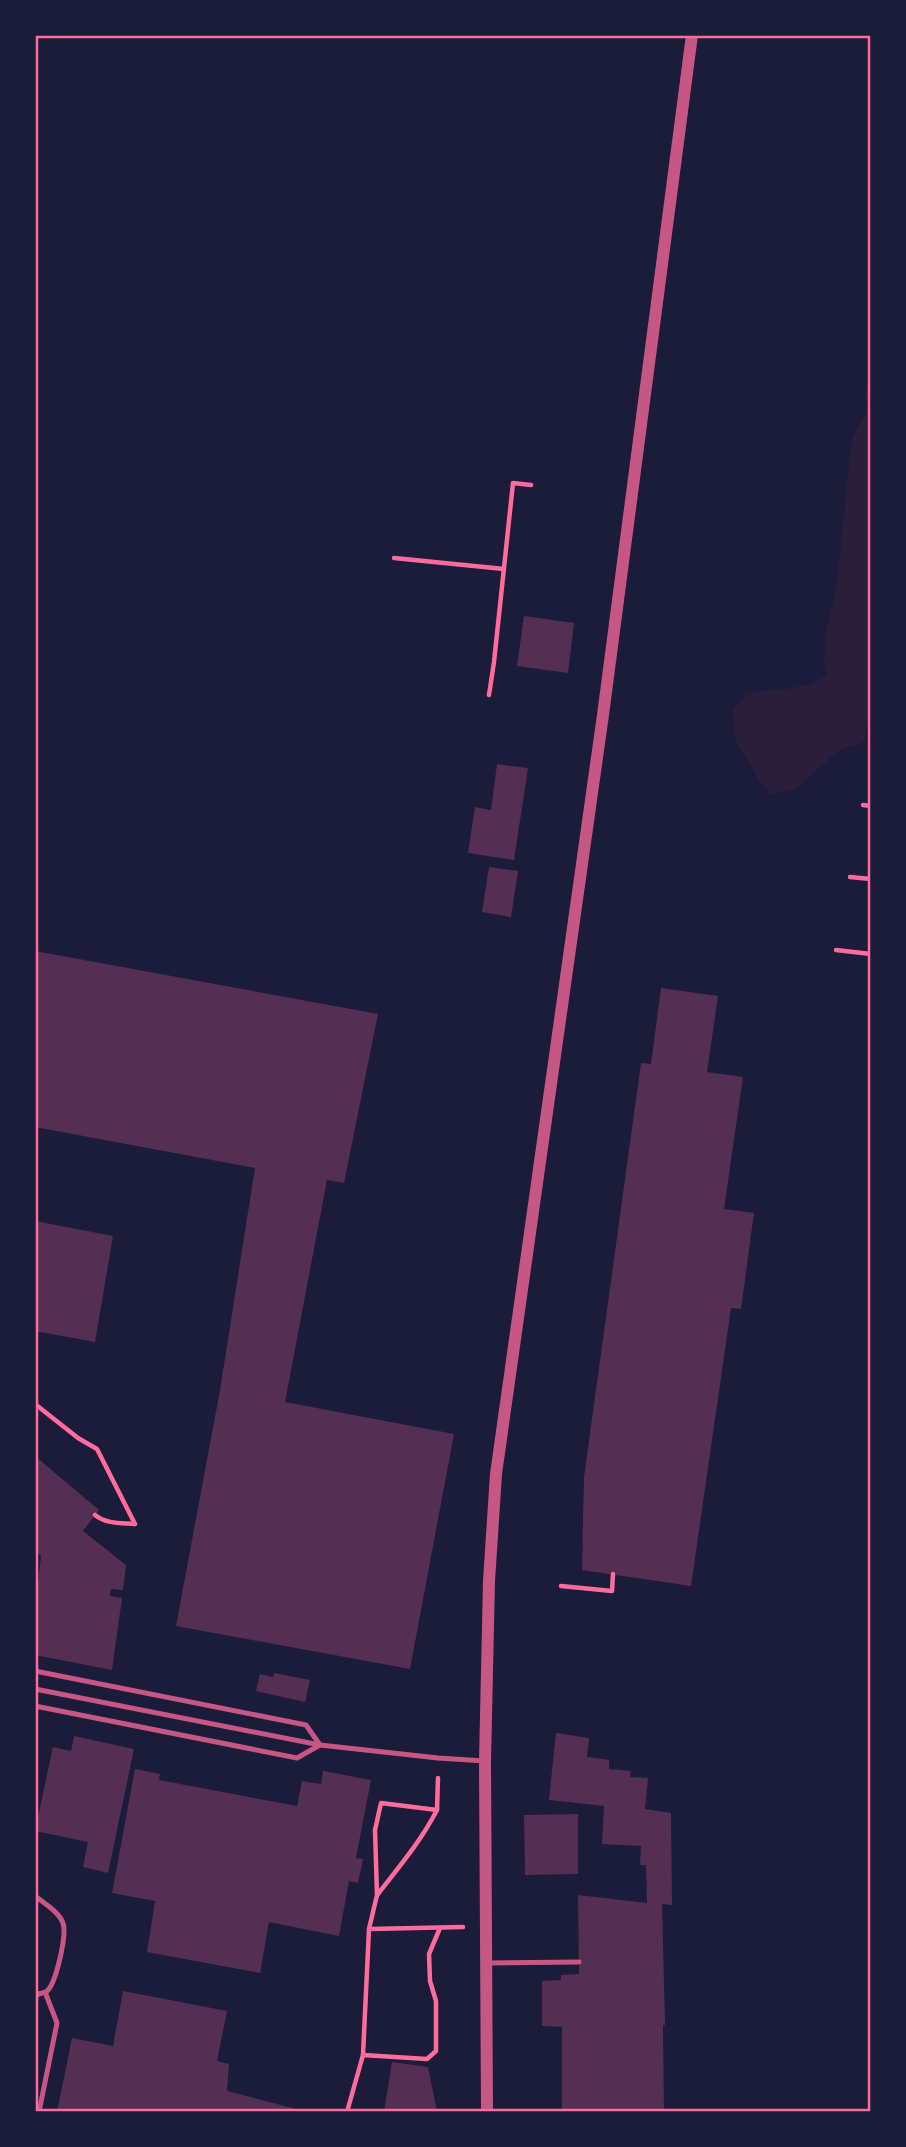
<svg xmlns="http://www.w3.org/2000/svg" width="906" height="2147" viewBox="0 0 906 2147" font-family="'DejaVu Sans',sans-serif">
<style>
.green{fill:#2a1e3b}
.building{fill:#542f53}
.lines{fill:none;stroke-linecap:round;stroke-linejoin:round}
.path{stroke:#ff6b9d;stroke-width:4.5}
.service{stroke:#c65784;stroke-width:5}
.tertiary{stroke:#c65784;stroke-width:12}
.neatline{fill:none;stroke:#ff6b9d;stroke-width:2.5}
</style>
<rect width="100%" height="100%" fill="#1b1b3a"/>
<path class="green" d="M871,365V719L867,725L865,741C856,747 847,745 838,751L795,790L771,794L761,783L736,742L733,710L744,696L765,690L787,689L810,684L827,676L824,662L826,631L836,591L852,438L863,420L868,407L865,397Z"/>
<g class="building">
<path d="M524,616L574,623L568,673L517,666Z"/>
<path d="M497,764L528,768L514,860L468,853L475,807L491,810Z"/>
<path d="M489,867L518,871L511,917L482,912Z"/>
<path d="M35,951L378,1014L344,1183L327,1180L285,1402L454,1434L410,1669L176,1626L220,1390L255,1168L35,1127Z"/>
<path d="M661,988L718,996L707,1072L743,1077L724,1209L754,1213L741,1309L731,1308L691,1586L582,1570L584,1477L641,1063L651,1064Z"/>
<path d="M35,1221L113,1236L95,1342L35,1331Z"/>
<path d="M35,1456L99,1510L83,1531L126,1565L123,1590L111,1589L110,1596L122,1598L112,1670L35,1655V1609L41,1556L35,1550Z"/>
<path d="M274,1673L310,1680L305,1702L256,1691L260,1674L273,1677Z"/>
<path d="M556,1733L589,1738L587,1757L609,1760V1769L631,1771L630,1777L648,1778L645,1809L671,1813L672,1905L662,1904L665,2025H663L664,2112H562V2027L542,2026V1981L561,1980V1975L579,1974L578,1895L647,1903L646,1865H640L641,1846L602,1844L604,1806L549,1800Z"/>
<path d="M74,1736L134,1749L108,1873L83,1867L88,1842L35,1831L53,1747L71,1751Z"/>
<path d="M135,1769L160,1774L159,1780L297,1806L302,1781L321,1784L323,1771L371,1780L356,1858L363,1859L358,1883L349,1881L339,1936L269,1922L260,1973L147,1952L155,1901L112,1893Z"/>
<path d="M578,1814V1874L525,1875L524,1815Z"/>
<path d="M123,1991L227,2011L217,2061L229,2064L227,2091L308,2112H57L72,2038L113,2046Z"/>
<path d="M392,2062L428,2067L437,2112H384Z"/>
</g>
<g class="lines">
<g class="path">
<path d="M394,558L504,569"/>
<path d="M489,695L494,662L513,483L531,485"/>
<path d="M863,805L871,806"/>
<path d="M850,877L871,879"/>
<path d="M836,950L871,954"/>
<path d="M35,1404L78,1438L97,1449L135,1524"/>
<path d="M95,1515C106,1524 121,1523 134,1524"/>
<path d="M561,1586L612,1591L613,1574"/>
<path d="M378,1894C399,1867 421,1841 437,1810"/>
<path d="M369,1929L463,1927"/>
<path d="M363,2055L427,2059L436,2051V2001L430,1981L429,1954L440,1928"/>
<path d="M347,2112L363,2055L369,1929L377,1895L375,1830L381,1803L437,1810L438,1778"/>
</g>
<g class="service">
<path d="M35,1671L306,1725L320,1745L297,1758L35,1706"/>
<path d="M35,1689L320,1745L438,1758L485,1761"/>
<path d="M35,1896C44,1903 59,1912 63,1923C67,1935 56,1985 46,1992C45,1992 36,1995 35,1995"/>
<path d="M487,1963L579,1962"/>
<path d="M39,2112L57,2023L45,1992"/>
</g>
<path class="tertiary" d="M487,2112L485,1761L489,1581L496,1474L603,715L692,35"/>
</g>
<rect width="906" height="2147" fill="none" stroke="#1b1b3a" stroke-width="74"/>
<rect x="37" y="37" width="832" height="2073" class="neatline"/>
</svg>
